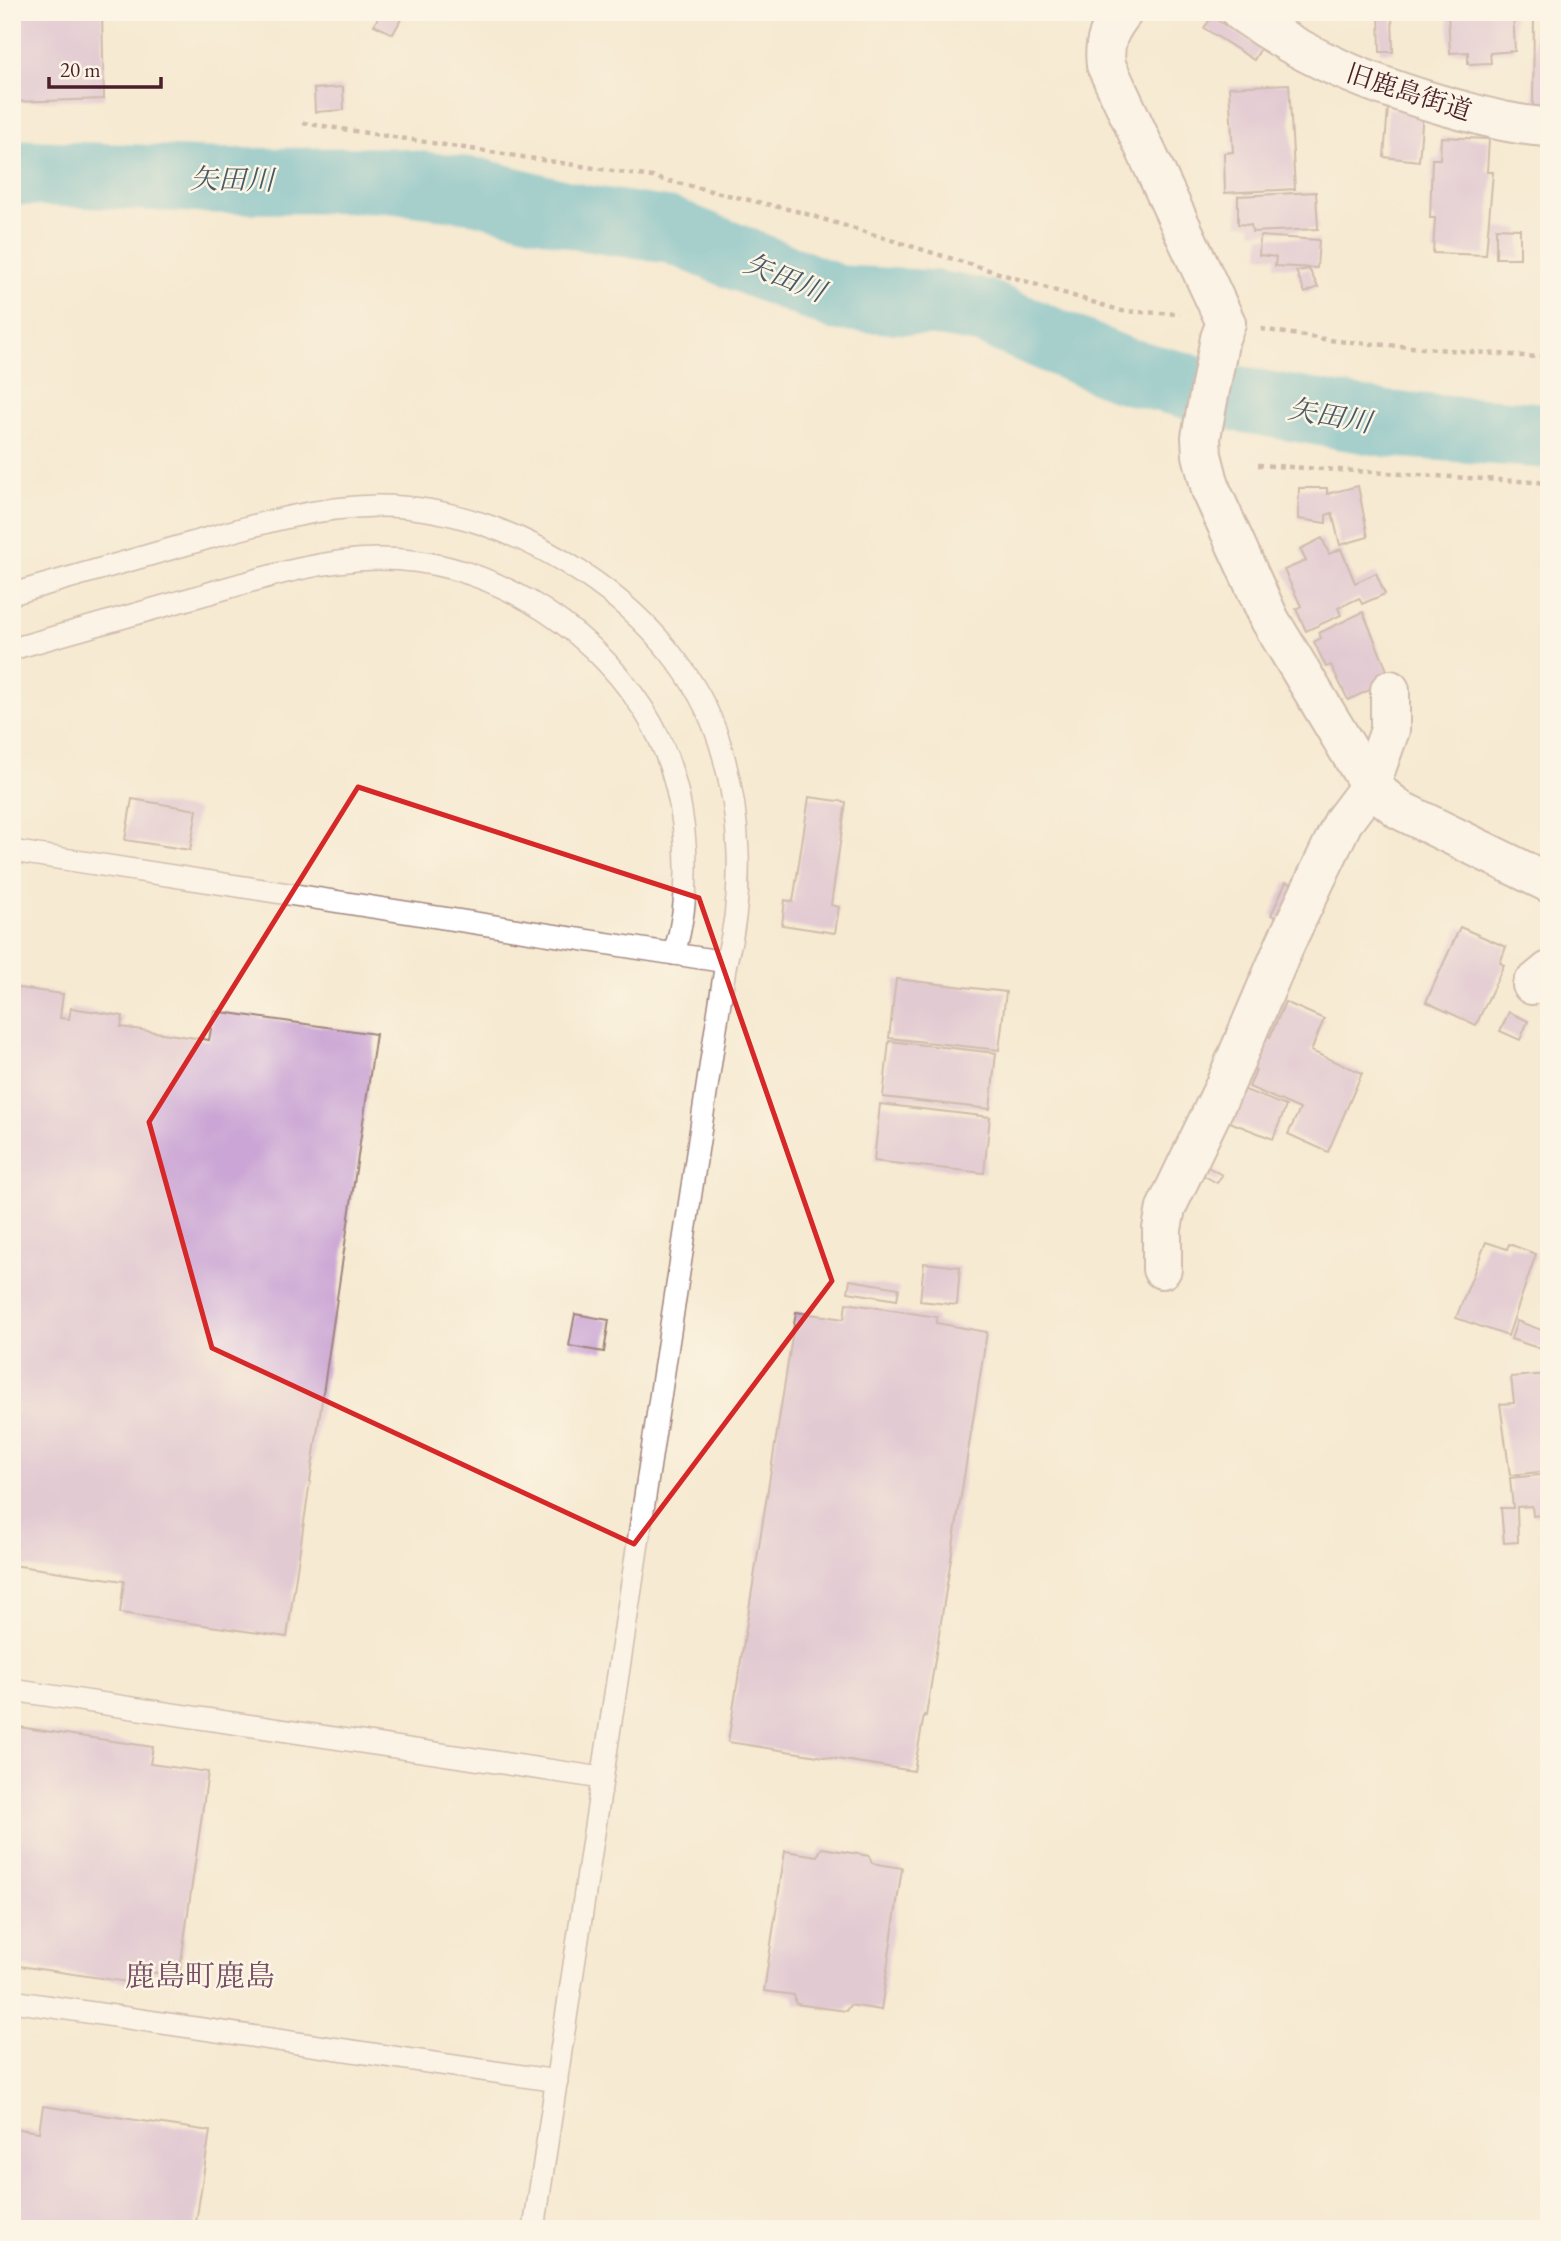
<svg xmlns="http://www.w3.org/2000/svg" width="1561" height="2241" viewBox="0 0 1561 2241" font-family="'EB Garamond','Noto Serif JP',serif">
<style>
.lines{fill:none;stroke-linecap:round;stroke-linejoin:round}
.river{stroke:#45afc4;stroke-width:66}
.building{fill:#caa5d5}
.lane-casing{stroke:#a0847e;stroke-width:24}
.street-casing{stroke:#a0847e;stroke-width:42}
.path{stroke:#a0847e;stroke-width:4.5;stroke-dasharray:5 5;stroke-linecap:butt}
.lane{stroke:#fff;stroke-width:21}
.street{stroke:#fff;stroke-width:38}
.marked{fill:none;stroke:#d62828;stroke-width:5;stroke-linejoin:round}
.labels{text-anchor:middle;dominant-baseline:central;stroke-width:5;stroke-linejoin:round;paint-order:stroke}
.street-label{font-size:26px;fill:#4a1f2b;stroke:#fcf5e5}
.water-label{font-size:28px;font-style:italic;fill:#485968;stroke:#fcf5e5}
.quarter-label{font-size:30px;fill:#774e66;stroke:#fcf5e5}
</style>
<rect width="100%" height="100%" fill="#fcf5e5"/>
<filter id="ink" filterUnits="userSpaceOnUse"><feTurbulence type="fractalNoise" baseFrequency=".0143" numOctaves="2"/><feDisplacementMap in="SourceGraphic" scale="14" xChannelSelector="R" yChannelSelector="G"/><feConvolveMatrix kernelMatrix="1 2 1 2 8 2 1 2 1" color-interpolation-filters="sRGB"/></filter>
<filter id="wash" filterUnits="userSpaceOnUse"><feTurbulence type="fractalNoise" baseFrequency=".00686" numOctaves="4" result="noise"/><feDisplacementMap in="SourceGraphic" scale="28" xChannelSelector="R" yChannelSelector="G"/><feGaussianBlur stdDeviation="1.57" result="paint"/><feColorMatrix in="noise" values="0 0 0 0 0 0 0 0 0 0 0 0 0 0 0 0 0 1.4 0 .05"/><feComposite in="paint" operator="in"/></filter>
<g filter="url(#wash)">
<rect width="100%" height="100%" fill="#f6ead2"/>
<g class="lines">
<path class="river" d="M12,172L223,181L387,180L478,191L584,218L672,231L837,298L934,303L984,312L1120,369L1243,400L1386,424L1549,436"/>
</g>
<g id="blocks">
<g class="building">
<path d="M12,12H102L104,99L12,102Z"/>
<path d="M381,12H405L393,34L374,25Z"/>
<path d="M1379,12H1392L1393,52H1380Z"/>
<path d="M1448,12H1513L1515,51L1490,53L1491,63L1468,64V52L1450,53Z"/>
<path d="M1534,12L1549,13V107L1533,106Z"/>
<path d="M1212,17L1261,48L1254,60L1204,28Z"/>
<path d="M1289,84L1295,189L1225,193L1224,153L1233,152L1229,87Z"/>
<path d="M343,87L344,110L315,112L314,89Z"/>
<path d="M1388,108L1423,112L1419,161L1384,157Z"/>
<path d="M1441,137L1489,139L1487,172H1493L1486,255L1433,253L1435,218H1430L1432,159H1440Z"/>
<path d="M1316,192L1318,229L1252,232L1251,225L1238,224V196Z"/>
<path d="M1496,228L1520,229V258H1496Z"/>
<path d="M1260,236L1319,240L1317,268L1275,266L1276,257L1259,255Z"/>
<path d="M1309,269L1318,287L1305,293L1296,271Z"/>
<path d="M1358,486L1368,537L1340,545L1332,513L1326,515V523L1298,519L1299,488H1327V494Z"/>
<path d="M1322,538L1329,554L1341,549L1355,583L1376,573L1385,594L1362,604L1359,598L1338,608L1341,615L1306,631L1296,609L1301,606L1284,570L1306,561L1300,549Z"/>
<path d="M1363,612L1391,680L1348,700L1331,665L1326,667L1314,642L1321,638L1319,633Z"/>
<path d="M809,797L846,802L831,905L839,907L835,933L782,925L785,900L793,902Z"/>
<path d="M132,799L197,810L190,850L125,840Z"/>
<path d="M1286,882L1297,886L1282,920L1271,915Z"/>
<path d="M1460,927L1506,947L1500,963L1504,965L1476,1025L1426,1002Z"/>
<path d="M896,979L1006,992L999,1050L889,1038Z"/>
<path d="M18,988L63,994L60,1018L69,1019L71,1008L123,1016L121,1027L209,1040L214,1011L376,1034L287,1637L120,1613L124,1581L12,1565V1011Z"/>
<path d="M1285,1002L1324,1019L1311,1051L1362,1073L1328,1152L1288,1134L1300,1109L1249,1087L1256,1070L1250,1068L1264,1034L1270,1037Z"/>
<path d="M1509,1012L1528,1021L1520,1040L1500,1031Z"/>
<path d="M889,1041L996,1053L990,1109L883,1097Z"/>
<path d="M1235,1086L1286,1106L1273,1139L1222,1119Z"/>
<path d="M880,1104L990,1117L984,1173L874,1161Z"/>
<path d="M1206,1166L1222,1175L1217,1183L1201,1174Z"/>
<path d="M1486,1242L1507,1249L1509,1244L1536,1254L1508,1336L1456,1318Z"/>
<path d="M924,1263L960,1267L957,1305L920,1301Z"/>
<path d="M850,1280L899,1288L897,1300L848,1292Z"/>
<path d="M846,1303L937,1317L936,1323L987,1332L926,1716L924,1715L914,1771L728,1742L796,1312L844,1319Z"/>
<path d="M575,1314L609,1320L604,1352L569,1346Z"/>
<path d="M1517,1321L1547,1332L1541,1349L1511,1339Z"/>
<path d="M1549,1374V1471L1510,1475L1500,1404L1514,1403L1511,1377Z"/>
<path d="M1549,1474V1514L1533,1516L1532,1506L1517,1507L1518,1542L1504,1543L1501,1508H1513L1510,1478Z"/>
<path d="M12,1726L153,1747L150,1764L208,1772L179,1976L137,1970L134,1983L12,1965Z"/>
<path d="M822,1848L869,1856L872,1863L902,1868L881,2010L850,2005L846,2011L796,2004L794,1995L764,1991L785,1851L817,1856Z"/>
<path d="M43,2106L210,2131L195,2229H12V2128L39,2132Z"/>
</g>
</g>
</g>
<g filter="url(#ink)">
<use href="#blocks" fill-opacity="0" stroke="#a0847e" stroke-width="2"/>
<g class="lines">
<defs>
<g id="lane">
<path d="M12,594C73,577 134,559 195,542C254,525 314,507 376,506C512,504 679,610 720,744C741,812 745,893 726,962L534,2229"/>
<path d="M12,649C77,630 142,612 206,594C262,578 318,560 377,559C483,558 586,621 643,709C687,777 697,877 674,954"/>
<path d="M12,851L726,962"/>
<path d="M12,1690L602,1778"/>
<path d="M12,2001L557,2081"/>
</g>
<g id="street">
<path d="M1123,12C1109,30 1103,42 1106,65L1226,323L1220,338L1201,437L1202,455L1211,490L1270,620L1370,786L1400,810L1549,883"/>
<path d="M1241,12C1306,59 1372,85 1449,107C1483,116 1514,126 1549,127"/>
<path d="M1532,985L1549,971"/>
<path d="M1162,1269V1229L1166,1208L1225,1085L1286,942L1343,822L1370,786L1390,730V690"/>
</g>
</defs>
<use href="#lane" class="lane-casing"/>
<use href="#street" class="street-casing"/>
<g class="path">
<path d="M303,123L652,177L800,212L1122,311L1180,314"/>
<path d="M1261,329L1336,341L1549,358"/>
<path d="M1258,465L1549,483"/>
</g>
<use href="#lane" class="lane"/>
<use href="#street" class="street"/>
</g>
</g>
<path d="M0 0H1561V2241H0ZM358,787L699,898L832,1281L634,1544L212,1348L149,1122Z" fill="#f6ead2" fill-opacity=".55" fill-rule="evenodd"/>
<path class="marked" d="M358,787L699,898L832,1281L634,1544L212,1348L149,1122Z"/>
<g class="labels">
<g class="street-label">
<text transform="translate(1409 92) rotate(18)">旧鹿島街道</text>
</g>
<g class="water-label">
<text transform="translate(232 179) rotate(1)">矢田川</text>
<text transform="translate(785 277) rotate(22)">矢田川</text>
<text transform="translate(1330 415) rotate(10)">矢田川</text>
</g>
<g class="quarter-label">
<text x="200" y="1975">鹿島町鹿島</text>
</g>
</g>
<rect width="1561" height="2241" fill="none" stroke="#fcf5e5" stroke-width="42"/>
<path d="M49 77v10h112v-10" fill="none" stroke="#4a1f2b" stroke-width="3.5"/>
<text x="60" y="77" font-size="21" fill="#4a1f2b" stroke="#fcf5e5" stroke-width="5" paint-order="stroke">20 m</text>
</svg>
